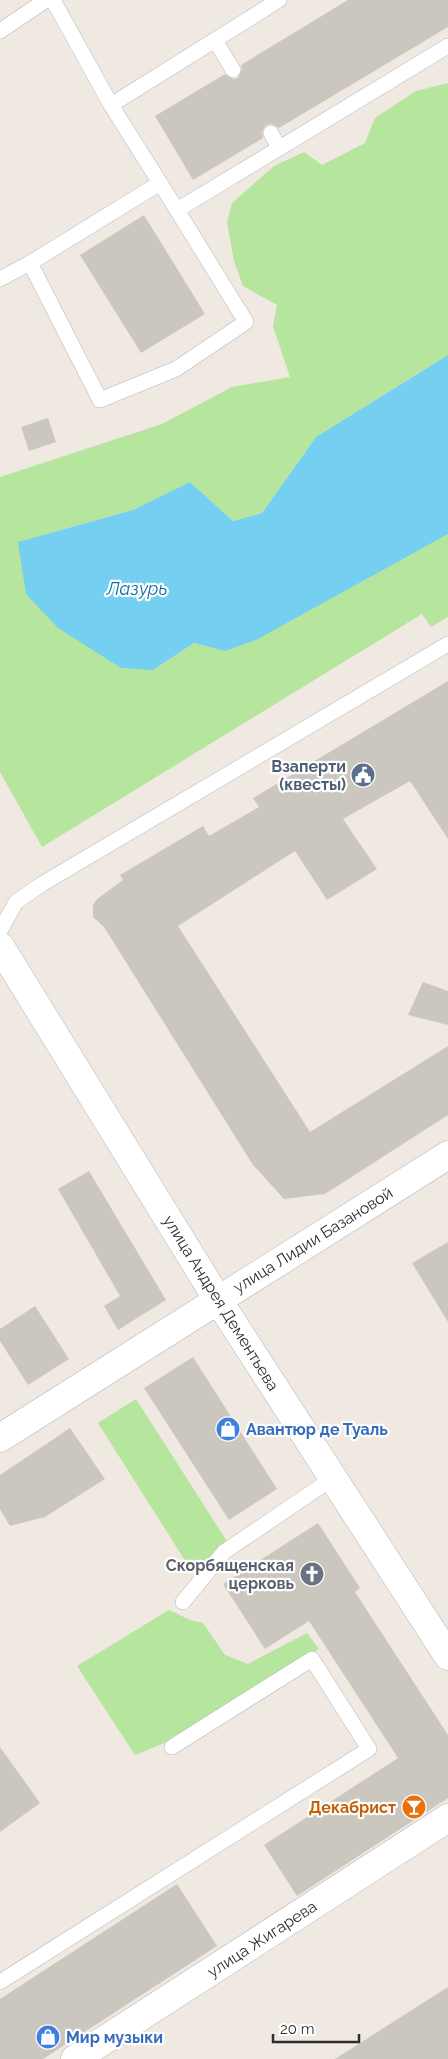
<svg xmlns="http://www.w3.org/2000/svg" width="448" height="2059" viewBox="0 0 448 2059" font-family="Raleway,sans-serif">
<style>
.green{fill:#b6e59e}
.water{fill:#75cff0}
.building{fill:#cbc7bf}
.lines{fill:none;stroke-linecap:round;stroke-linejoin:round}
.lane-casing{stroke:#b4b7c1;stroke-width:16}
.street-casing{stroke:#b4b7c1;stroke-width:29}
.secondary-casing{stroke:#b4b7c1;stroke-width:29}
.lane{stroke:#fff;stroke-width:15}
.street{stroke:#fff;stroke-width:28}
.secondary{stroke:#fff;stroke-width:28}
.labels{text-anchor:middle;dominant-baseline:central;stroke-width:4.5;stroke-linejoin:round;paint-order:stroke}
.service-label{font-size:16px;font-weight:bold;fill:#4e5e75;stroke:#fff;text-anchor:end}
.street-label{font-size:16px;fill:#2e2e2e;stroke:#fff}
.shop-label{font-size:16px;font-weight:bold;fill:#366cbe;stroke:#fff;text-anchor:start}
.worship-label{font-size:16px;font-weight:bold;fill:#5b616d;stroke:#fff;text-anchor:end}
.food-label{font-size:16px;font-weight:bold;fill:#c56008;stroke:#fff;text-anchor:end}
.water-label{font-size:18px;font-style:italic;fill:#0d6fa3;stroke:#fff}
</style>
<rect width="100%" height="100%" fill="#efe9e1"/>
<g class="green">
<path d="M448,83V355L316,437L262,513L233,521L190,482L133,510L19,542L153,670L194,643L225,651L448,534V617L431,627L422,614L42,847L0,772V477L162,424L232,387L290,377L273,326L277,305L243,286L234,261L227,222L232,203L274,166L304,152L322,165L365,143L375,118L416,91Z"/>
<path d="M136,1399L230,1546L191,1570L98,1423Z"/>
<path d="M169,1610L190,1620L203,1623L225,1655L248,1664L307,1633L319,1649L179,1737L135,1755L77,1666Z"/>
</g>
<path class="water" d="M448,355V534L256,640L225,651L194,643L153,670L121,668L58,628L26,594L18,542L133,510L190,482L233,521L262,513L316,437Z"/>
<g class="building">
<path d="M348,0H448V27L279,128L272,124L266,125L262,132L263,138L193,180L155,116L225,74L233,79L238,78L242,70L241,65Z"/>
<path d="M144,215L205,314L141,353L80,255Z"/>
<path d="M48,418L56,442L29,451L21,427Z"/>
<path d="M448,681V839L410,781L343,819L377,869L327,900L295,851L178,926L310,1132L448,1046V1115L325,1194L284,1199L253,1165L104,927L93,917V905L97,899L123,880L120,875L203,826L209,836L259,807L253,798Z"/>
<path d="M423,982L448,991V1025L408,1015Z"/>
<path d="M89,1171L166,1300L118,1330L104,1306L120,1296L58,1189Z"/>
<path d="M448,1242V1322L412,1263Z"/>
<path d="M35,1306L69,1359L28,1385L0,1341V1329Z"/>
<path d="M193,1357L277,1489L229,1520L144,1388Z"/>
<path d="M70,1428L105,1479L45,1517L10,1526L0,1509V1475Z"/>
<path d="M318,1523L360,1588L355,1592L448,1735V1798L297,1896L264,1845L398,1758L309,1621L265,1649L223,1584Z"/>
<path d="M0,1747L40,1803L0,1832Z"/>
<path d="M177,1884L217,1946L43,2059H0V1999Z"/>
<path d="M448,1987V2059H335Z"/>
</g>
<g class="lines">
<defs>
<g id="lane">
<path d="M53,0L111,105L177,210L448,46"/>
<path d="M0,31L46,0"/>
<path d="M215,40L233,70"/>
<path d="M111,105L279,0"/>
<path d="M271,133L279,148"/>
<path d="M30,263L100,400L176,369L246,322L177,210"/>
<path d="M0,279L30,263L160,183"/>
<path d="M0,931L16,902L42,884L448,644"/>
<path d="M183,1602L224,1552L333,1478"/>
<path d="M0,1982L369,1749L312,1659L172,1747"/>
</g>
<g id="street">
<path d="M0,946L218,1300"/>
<path d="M0,1438L448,1155"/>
<path d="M75,2059L448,1818"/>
</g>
<path id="secondary" d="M218,1300L448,1656"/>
</defs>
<use href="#lane" class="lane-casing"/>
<use href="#street" class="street-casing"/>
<use href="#secondary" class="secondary-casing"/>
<use href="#lane" class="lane"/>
<use href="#street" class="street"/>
<use href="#secondary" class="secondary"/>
</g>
<defs>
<symbol id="civic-disc" viewBox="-11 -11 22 22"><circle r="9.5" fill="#5c6f8a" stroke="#fff"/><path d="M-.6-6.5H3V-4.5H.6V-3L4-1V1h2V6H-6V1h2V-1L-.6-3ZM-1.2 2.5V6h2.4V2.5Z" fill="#fff"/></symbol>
<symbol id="shop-disc" viewBox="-11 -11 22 22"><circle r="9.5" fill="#3f7fe0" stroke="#fff"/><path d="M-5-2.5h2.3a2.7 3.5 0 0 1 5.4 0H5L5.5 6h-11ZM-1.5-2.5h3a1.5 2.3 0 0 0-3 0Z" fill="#fff"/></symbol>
<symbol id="church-disc" viewBox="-11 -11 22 22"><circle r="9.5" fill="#6b7280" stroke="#fff"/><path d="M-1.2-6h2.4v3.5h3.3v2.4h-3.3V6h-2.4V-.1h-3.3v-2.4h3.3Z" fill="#fff"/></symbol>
<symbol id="bar-disc" viewBox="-11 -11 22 22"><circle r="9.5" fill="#e8710a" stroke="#fff"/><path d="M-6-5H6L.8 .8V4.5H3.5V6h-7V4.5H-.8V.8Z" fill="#fff"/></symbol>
</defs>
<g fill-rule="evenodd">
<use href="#civic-disc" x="349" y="761" width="28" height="28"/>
<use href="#shop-disc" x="214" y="1415" width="28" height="28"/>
<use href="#church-disc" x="298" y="1560" width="28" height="28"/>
<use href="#bar-disc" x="400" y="1793" width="28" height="28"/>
<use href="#shop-disc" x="34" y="2023" width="28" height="28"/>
</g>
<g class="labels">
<g class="service-label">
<text x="346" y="766">Взаперти<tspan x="346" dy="18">(квесты)</tspan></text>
</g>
<g class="street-label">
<text transform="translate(313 1240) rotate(-32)">улица Лидии Базановой</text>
<text transform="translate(221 1303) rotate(58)">улица Андрея Дементьева</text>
<text transform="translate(262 1939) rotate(-33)">улица Жигарева</text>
</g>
<g class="shop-label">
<text x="246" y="1429">Авантюр де Туаль</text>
<text x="66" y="2037">Мир музыки</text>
</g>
<g class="worship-label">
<text x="294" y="1565">Скорбященская<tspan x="294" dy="18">церковь</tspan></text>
</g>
<g class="food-label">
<text x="396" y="1807">Декабрист</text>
</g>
<g class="water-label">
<text x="137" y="588">Лазурь</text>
</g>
</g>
<path d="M273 2034v8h86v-8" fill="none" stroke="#2e2e2e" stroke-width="2.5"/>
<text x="280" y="2034" font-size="15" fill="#2e2e2e" stroke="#ffffff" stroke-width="4" paint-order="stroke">20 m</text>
</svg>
